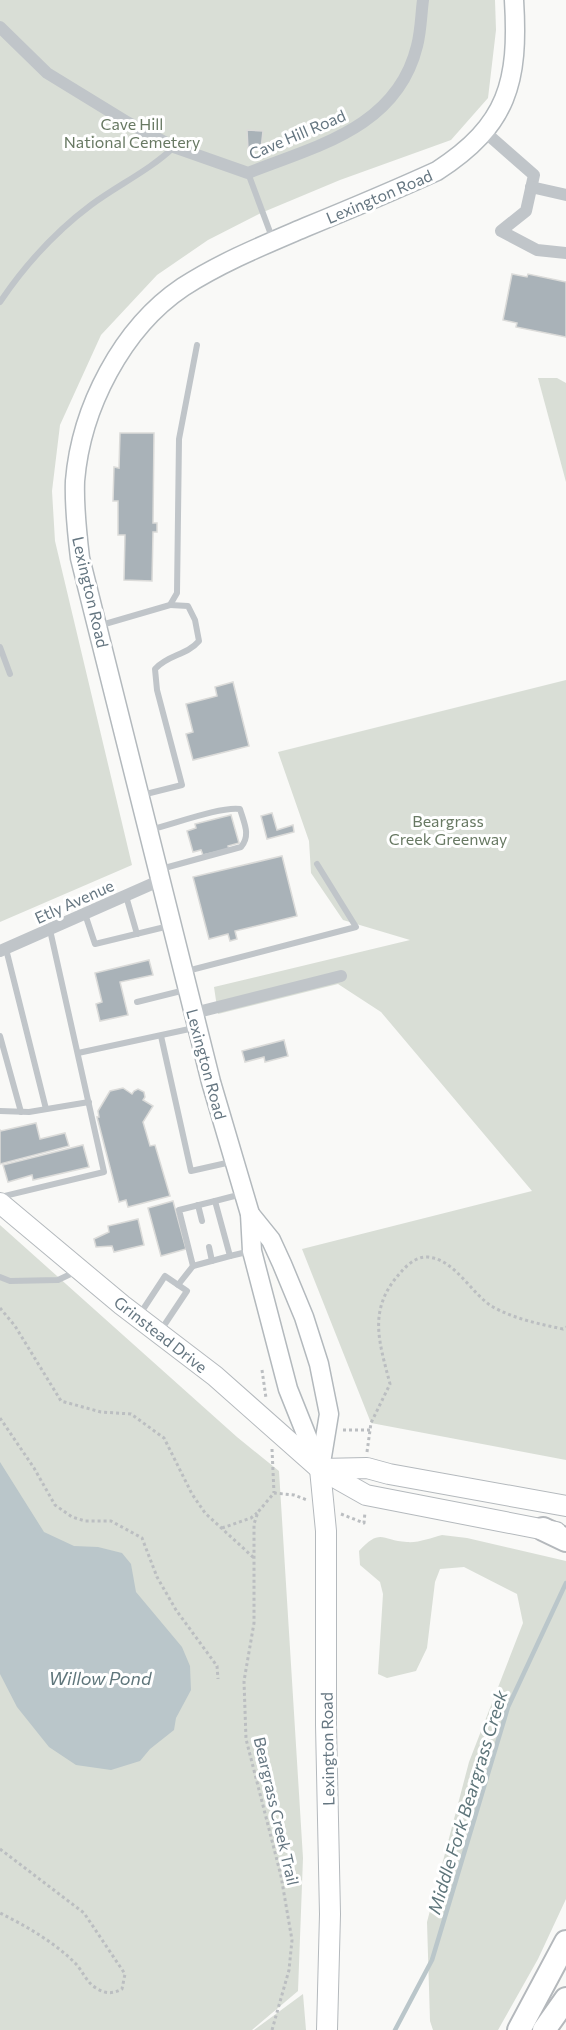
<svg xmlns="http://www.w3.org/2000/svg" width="566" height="2030" viewBox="0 0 566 2030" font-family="Commissioner,sans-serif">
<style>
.green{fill:#d9ded6}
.water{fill:#bac6ca}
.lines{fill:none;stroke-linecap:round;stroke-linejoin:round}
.stream{stroke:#bac6ca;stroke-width:4.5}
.building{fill:#a9b2b8;stroke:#dbdbd9;stroke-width:1.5}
.secondary-casing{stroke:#b3b9bd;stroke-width:21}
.primary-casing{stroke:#b4b9bd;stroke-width:22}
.motorway-casing{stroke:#b4b8bc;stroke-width:26}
.path{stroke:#bbbec1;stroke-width:3;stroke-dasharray:3 3;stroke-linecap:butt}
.service{stroke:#c0c5c9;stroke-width:6}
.minor{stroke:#c0c5c9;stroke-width:12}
.secondary{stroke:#fff;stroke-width:18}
.primary{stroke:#fff;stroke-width:20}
.motorway{stroke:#fff;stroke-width:22}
.labels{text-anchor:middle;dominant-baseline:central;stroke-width:6;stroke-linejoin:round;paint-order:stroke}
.park-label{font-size:16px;fill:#687963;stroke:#fff}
.street-label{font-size:16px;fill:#657681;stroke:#fff}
.water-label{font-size:18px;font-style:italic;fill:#5f767b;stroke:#fff}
</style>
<rect width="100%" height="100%" fill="#f9f9f7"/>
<g class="green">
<path d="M0,0H495L496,30L488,98L451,140L340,180L261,213L208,240L157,275L101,335L60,425L52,491L55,541L132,865L0,922Z"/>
<path d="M538,378H557L566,383V482Z"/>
<path d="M566,680V1460L371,1423L302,1249L532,1191L381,1012L338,984L218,1014L214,987L410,940L343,920L311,873L309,841L278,752Z"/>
<path d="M0,1225L237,1437L279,1471L303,1858L298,1991L252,2030H0Z"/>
<path d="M442,1535L467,1538L566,1561V1899L538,1959L498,2030H433L430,2021L427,1922L469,1762L523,1623L517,1594L464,1567L440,1569L435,1582L427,1648L416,1671L387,1678L378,1674L383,1594L380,1582L360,1565L359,1551C381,1527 382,1541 407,1542C418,1543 431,1538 442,1535Z"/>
<path d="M303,1994L306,2030H254Z"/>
</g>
<path class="water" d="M0,1462L44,1532L74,1546L98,1547L122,1553L131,1564L136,1592L182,1647L190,1666L191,1690L176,1718L174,1730L150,1749L140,1761L111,1770L76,1765L49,1747L17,1707L0,1674Z"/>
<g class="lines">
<path class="stream" d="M395,2030L432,1960L508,1707L566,1583"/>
</g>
<g class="building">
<path d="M247,130L263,131L261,149H248Z"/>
<path d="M512,274L527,277L528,274L566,282V337L516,327L517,323L503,320Z"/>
<path d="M120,433H154L153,523H157V532H153L152,581L124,580L125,535H118V501H113L114,467L119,468Z"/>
<path d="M233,682L249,746L193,760L186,734L193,732L186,704L217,696L215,687Z"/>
<path d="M272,813L277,830L293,825L294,832L267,839L261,816Z"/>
<path d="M231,815L239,843L228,846L229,849L203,855L201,850L193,852L187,831L196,828L195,824Z"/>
<path d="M282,856L297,916L235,931L237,939L230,941L228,934L209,939L193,877Z"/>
<path d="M149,960L153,975L120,982L128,1015L100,1021L96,1004L102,1002L95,973Z"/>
<path d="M284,1040L288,1056L265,1062L264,1057L245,1062L242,1051Z"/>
<path d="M123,1088L132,1094L134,1091L138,1089L144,1092L145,1097L143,1100L153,1106L143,1122L150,1146L155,1145L170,1196L128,1207L126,1200L119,1202L97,1117H99L98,1111L110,1091Z"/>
<path d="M36,1123L40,1139L65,1133L69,1146L0,1164V1130L1,1131Z"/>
<path d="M83,1145L89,1167L33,1180L32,1175L8,1182L3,1165Z"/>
<path d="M173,1201L186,1249L161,1256L148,1208Z"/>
<path d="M138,1219L144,1245L114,1252L112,1246L96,1247L94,1239L109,1232L108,1226Z"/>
</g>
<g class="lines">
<defs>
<g id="secondary">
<path d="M250,1214L271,1240L282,1264L304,1317L319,1364L329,1414L320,1469"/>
<path d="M320,1469L288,1389L252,1251L250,1214L211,1082L80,558C77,533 74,507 75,481C81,408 122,328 183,287C222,262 264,245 306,227C350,209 393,191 437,171C508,125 519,82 514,0"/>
</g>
<g id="primary">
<path d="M0,1203L122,1305L215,1376L320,1469L366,1495L556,1532"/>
<path d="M320,1469L326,1531V1725L330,1914L327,2030"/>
<path d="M320,1469L367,1468L389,1474L566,1506"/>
</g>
<g id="motorway">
<path d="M543,1529L566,1540"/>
<path d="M519,2030L566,1942"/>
<path d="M544,2030L566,1999"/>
</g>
</defs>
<use href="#secondary" class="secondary-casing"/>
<use href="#primary" class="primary-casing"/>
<use href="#motorway" class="motorway-casing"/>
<g class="path">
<path d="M0,1308L15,1326L61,1401L101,1412L131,1414L164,1438L192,1494L205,1513L254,1558"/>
<path d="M262,1370L266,1398"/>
<path d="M0,1418L34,1468L55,1505L72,1517L85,1521H111L142,1538L157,1577L176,1610L217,1666L218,1679"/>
<path d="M343,1430H370"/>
<path d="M272,1449L274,1493"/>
<path d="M367,1452L371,1423L390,1384C379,1341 367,1309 401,1272C407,1265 417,1256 428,1257C456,1260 471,1294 493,1307C515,1319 539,1324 563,1329L566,1327"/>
<path d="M341,1514L364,1523L365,1512"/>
<path d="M222,1528L251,1518L257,1513"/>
<path d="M0,1849L84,1913L125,1974L122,1989C113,1994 105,1994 96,1988C86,1982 83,1971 75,1963C54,1942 26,1926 0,1913"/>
<path d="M272,2030L289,1970L292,1940L281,1876L246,1739L244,1681L254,1623V1524L258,1512L274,1493L294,1495L307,1500"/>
</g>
<g class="service">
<path d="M248,173L273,240"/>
<path d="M0,302C25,265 55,232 91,205C118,185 150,170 174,147"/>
<path d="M98,626L170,605L177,593L179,439L197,345"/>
<path d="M0,647L10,674"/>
<path d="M142,795L182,785L157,690L155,669C169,654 186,656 199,641L195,620L188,606L170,605"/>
<path d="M149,830C171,825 221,806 240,809C244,823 251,835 241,847L161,869"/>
<path d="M126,896L137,934"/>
<path d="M85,914L95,944L169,926"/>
<path d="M6,949L46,1109"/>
<path d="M187,971L356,927L317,864"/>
<path d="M137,1002L185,990"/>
<path d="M0,1036L21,1112"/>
<path d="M161,1036L191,1171L231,1162"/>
<path d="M78,1053L194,1028"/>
<path d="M0,1111L29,1112L89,1102"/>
<path d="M242,1194L215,1201L230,1256L251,1251"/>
<path d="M0,1197L104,1172L50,930"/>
<path d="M215,1201L179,1210L193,1266L230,1256"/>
<path d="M198,1205L202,1221"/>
<path d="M209,1247L212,1261"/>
<path d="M0,1277L10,1281L58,1280L77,1271"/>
<path d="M178,1285L193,1266"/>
<path d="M140,1314L165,1276L187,1291L161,1330"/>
</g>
<g class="minor">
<path d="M0,27L47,73L127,122L174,147L248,173C316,146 397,128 417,46C421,31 421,15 423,0"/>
<path d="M485,132L534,175L526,211L501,231L537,250L566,253"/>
<path d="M531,187L566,195"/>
<path d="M0,951L161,880"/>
<path d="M194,1013L341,976"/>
</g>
<use href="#secondary" class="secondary"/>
<use href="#primary" class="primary"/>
<use href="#motorway" class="motorway"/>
</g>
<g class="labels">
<g class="park-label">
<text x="132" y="123">Cave Hill<tspan x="132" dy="18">National Cemetery</tspan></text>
<text x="448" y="820">Beargrass<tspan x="448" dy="18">Creek Greenway</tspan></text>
</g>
<g class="street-label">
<text transform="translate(297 134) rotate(-23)">Cave Hill Road</text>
<text transform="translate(379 196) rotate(-23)">Lexington Road</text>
<text transform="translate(91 592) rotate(77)">Lexington Road</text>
<text transform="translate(74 901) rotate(-24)">Etly Avenue</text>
<text transform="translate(207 1064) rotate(75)">Lexington Road</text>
<text transform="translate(161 1334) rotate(38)">Grinstead Drive</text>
<text transform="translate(327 1749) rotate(-91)">Lexington Road</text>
<text transform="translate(277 1811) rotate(77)">Beargrass Creek Trail</text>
</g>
<g class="water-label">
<text x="100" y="1678">Willow Pond</text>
<text transform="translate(467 1802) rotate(-73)">Middle Fork Beargrass Creek</text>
</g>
</g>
</svg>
